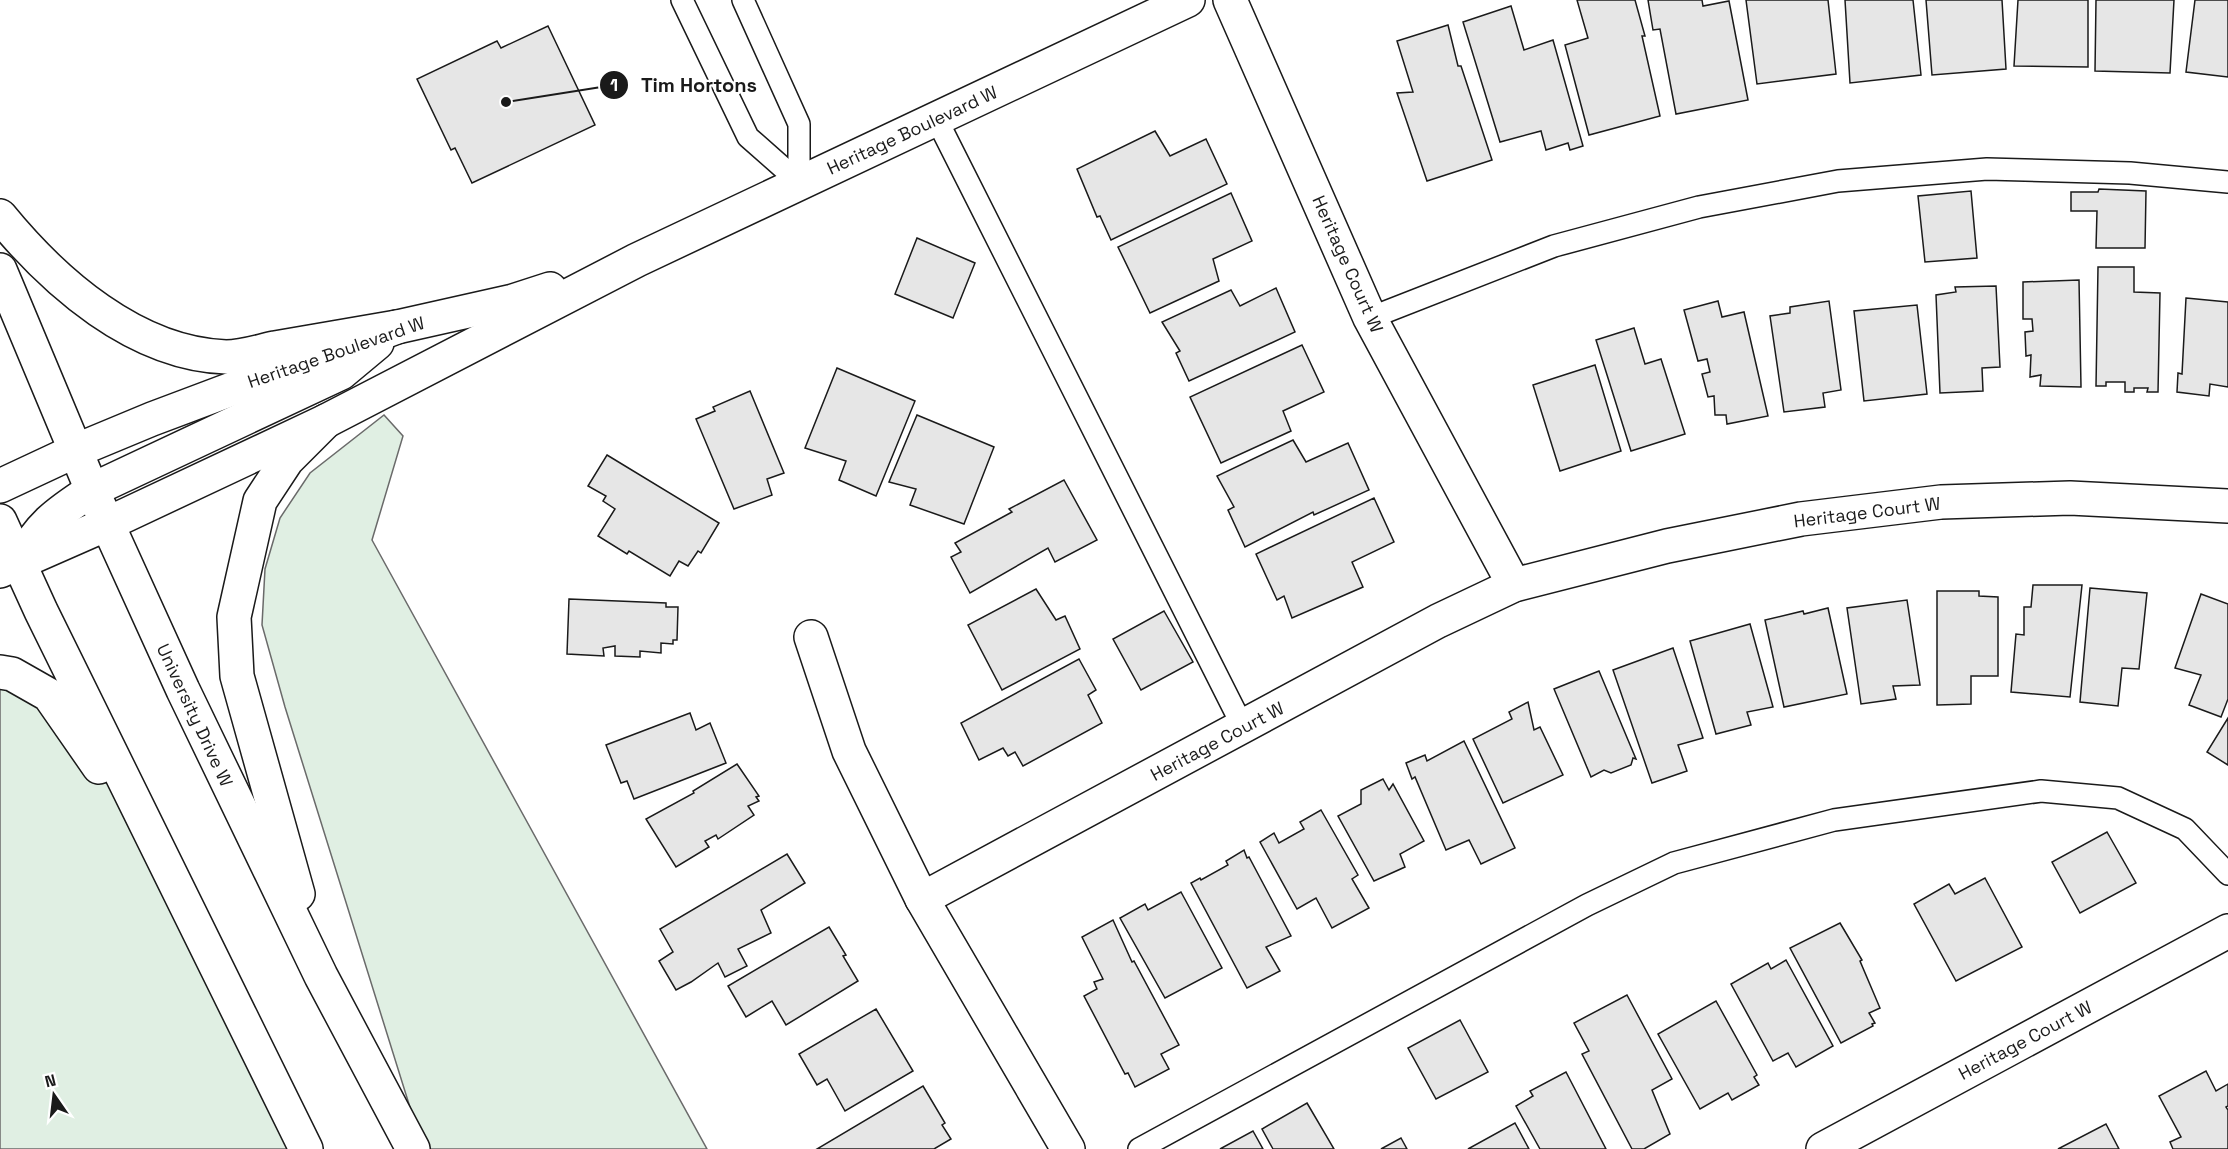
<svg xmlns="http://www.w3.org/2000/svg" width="2228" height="1149" viewBox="0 0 2228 1149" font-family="'Space Grotesk',sans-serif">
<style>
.green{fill:#e0efe3;stroke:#6a6a6a;stroke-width:1.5}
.building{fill:#e6e6e6;stroke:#1a1a1a;stroke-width:1.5}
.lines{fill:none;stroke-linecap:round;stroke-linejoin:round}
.lane-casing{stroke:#1a1a1a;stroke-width:24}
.street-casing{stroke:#1a1a1a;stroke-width:36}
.secondary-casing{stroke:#1a1a1a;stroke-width:36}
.primary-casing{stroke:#1a1a1a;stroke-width:36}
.lane{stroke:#fff;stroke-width:21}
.street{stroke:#fff;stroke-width:33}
.secondary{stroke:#fff;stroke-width:33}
.primary{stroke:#fff;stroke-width:33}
.labels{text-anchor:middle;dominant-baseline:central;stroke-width:4.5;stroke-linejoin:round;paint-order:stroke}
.street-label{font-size:18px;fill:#1a1a1a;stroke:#fff}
.leader{fill:none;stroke:#1a1a1a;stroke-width:2}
.callout-dot{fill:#1a1a1a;stroke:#fff;stroke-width:2}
.mark-label{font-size:18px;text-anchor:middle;font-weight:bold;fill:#fff}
.callout-label{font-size:20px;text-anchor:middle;font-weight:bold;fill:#1a1a1a;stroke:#fff;stroke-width:4.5;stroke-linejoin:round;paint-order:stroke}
</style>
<rect width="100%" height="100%" fill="#fff"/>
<g class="green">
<path d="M384,415L403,436L372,540L707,1149H423L285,707L262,625L265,569L280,518L310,473Z"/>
<path d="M0,672L49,695L159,852L291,1149H0Z"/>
</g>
<g class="building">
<path d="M1577,0H1635L1645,36H1642L1660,116L1589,135L1565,45L1588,38Z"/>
<path d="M1648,0H1702L1703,6L1729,1L1748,100L1676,114L1660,29L1653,30Z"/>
<path d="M1746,0H1828L1836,74L1757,84Z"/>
<path d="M1845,0H1913L1921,75L1850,83Z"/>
<path d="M1926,0H2002L2006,69L1932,75Z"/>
<path d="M2018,0H2088V67L2014,66Z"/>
<path d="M2096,0H2174L2170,73L2095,71Z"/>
<path d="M2195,0H2228V77L2186,72Z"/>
<path d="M1511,6L1524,50L1553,40L1583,146L1570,150L1568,143L1546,150L1541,131L1500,142L1463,22Z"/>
<path d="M1448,25L1458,66H1461L1492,160L1427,181L1397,93L1413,92L1397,41Z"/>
<path d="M548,26L595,125L472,183L455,148L451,150L417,79L497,41L501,48Z"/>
<path d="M1155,131L1170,156L1206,139L1227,184L1111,240L1100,216L1097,217L1077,169Z"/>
<path d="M2099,189L2146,191L2145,248H2096L2097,211H2071V192H2098Z"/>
<path d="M1971,191L1977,258L1925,262L1918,196Z"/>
<path d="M1231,193L1252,241L1213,259L1219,281L1150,313L1118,247Z"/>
<path d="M917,238L975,263L953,318L895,294Z"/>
<path d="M2098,267H2134V292L2160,293L2158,392H2147L2148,388H2134V392H2125V382H2106V386H2096Z"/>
<path d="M2079,280L2081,387L2040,386L2041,375L2030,377L2031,355L2026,356L2025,332L2033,331L2032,319H2023V282Z"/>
<path d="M1996,286L2000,367L1982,368L1983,391L1940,393L1936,295L1956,292L1955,287Z"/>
<path d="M1276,288L1295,332L1189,381L1176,353L1180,351L1162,322L1231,290L1240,306Z"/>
<path d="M2186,298L2228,302V387L2210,384L2209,396L2177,392L2178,373L2182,374Z"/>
<path d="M1718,301L1722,317L1744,312L1768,416L1727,424L1726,415H1715L1714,396L1708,397L1702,374L1710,372L1707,359L1698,361L1684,310Z"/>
<path d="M1829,301L1841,390L1823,393L1825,407L1784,412L1770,316L1790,313V307Z"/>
<path d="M1917,305L1927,394L1864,401L1854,311Z"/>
<path d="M1634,328L1645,364L1661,359L1685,434L1631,451L1596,340Z"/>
<path d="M1302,345L1324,392L1283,411L1291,431L1221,463L1190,397Z"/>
<path d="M1595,365L1621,451L1560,471L1533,385Z"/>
<path d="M837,368L915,401L876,496L839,480L846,461L805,448Z"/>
<path d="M750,391L784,473L767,479L772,495L734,509L696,419L715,411L713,407Z"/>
<path d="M917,415L994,447L964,524L910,505L916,489L889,482Z"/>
<path d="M1293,440L1306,462L1348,443L1369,490L1314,515L1313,512L1245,547L1228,510L1234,507L1217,476Z"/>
<path d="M607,455L719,523L701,553L698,551L688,566L679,561L670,576L629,551L627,554L598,536L615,509L603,501L606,496L588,486Z"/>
<path d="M1064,480L1097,540L1055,562L1048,548L970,593L951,557L961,552L955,543L1012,512L1009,509Z"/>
<path d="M1374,498L1394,542L1352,562L1363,587L1292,618L1284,596L1277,600L1256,554Z"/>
<path d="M2033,585H2082L2070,697L2011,692L2016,634L2024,635V607H2031Z"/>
<path d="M2090,588L2147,593L2139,669L2122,668L2118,706L2080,702Z"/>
<path d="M1036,589L1056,620L1065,616L1080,649L1002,690L968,625Z"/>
<path d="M1937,591H1979V596L1998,597V676H1971V704L1937,705Z"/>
<path d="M2201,594L2228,604V699L2221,717L2189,705L2201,675L2175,668Z"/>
<path d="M569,599L666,603V607H678L677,640H673V644L661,643V653L640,651V657L615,656V646L603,648L604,656L567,654Z"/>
<path d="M1907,600L1920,685L1893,686L1896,699L1861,704L1847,608Z"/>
<path d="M1828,608L1847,694L1784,707L1765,620L1803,611L1804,614Z"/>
<path d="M1164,611L1193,662L1141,690L1113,639Z"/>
<path d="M1750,624L1773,707L1747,712L1751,725L1716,734L1690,641Z"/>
<path d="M1673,648L1703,738L1678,745L1687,771L1652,783L1613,670Z"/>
<path d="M1079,659L1096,690L1088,695L1102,723L1023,766L1015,752L1008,756L1003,748L979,760L961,723Z"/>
<path d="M1599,671L1636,759L1633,758L1631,765L1611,773L1604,770L1591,777L1554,689Z"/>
<path d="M1528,702L1534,730L1540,727L1563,775L1503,803L1473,739L1512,719L1509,712Z"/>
<path d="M690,713L696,730L710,723L726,763L634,799L627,781L621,783L606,745Z"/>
<path d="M2228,718V765L2207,752Z"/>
<path d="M1464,741L1515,848L1481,864L1469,840L1446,850L1415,777L1412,779L1406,763L1425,755L1427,761Z"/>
<path d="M737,764L759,796L756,797L759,801L748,806L754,815L718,839L716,835L705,841L709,847L676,867L646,819L694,793L693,791Z"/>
<path d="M1383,779L1389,790L1393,784L1424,841L1400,854L1405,867L1374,881L1338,816L1361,804V790Z"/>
<path d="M1321,810L1358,875L1352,879L1369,908L1332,928L1316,898L1297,909L1260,842L1274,833L1279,843L1304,829L1300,822Z"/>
<path d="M2107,832L2136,883L2080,913L2052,862Z"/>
<path d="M1244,850L1247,858L1249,857L1291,936L1266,947L1280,971L1247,988L1191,883L1200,878L1201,880L1228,865L1226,861Z"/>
<path d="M787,854L805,883L761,910L771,933L738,949L747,966L725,977L718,963L691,982L676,990L659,961L673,952L660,929Z"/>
<path d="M1985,878L2022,947L1956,981L1914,904L1949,884L1955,894Z"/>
<path d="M1181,892L1222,968L1165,998L1120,918L1145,904L1148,910Z"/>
<path d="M1113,920L1132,962L1134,961L1179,1045L1161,1054L1169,1069L1135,1087L1128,1073L1125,1074L1084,996L1097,989L1094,982L1103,979L1082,937Z"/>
<path d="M1840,923L1862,960L1860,961L1880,1008L1869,1013L1875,1023L1872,1024L1873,1026L1841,1043L1790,948Z"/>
<path d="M829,927L846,955L843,956L858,981L786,1025L772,1001L746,1017L728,986Z"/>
<path d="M1786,960L1833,1046L1796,1067L1788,1053L1773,1061L1731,984L1768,963L1771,969Z"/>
<path d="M1627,995L1672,1079L1652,1090L1670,1134L1644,1149H1632L1582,1054L1589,1051L1574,1023Z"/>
<path d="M1716,1001L1757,1075L1754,1077L1759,1085L1732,1100L1728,1093L1700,1109L1658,1034Z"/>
<path d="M876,1009L913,1071L845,1111L827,1079L817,1085L799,1054Z"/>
<path d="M1460,1020L1488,1072L1436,1099L1408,1048Z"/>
<path d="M2206,1071L2216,1091L2228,1084V1106L2226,1107L2228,1110V1149H2173L2170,1142L2181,1137L2159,1096Z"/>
<path d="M1566,1072L1606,1149H1540L1516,1106L1533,1096L1530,1091Z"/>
<path d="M923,1086L945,1123L942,1125L951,1139L934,1149H817Z"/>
<path d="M1307,1103L1334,1149H1273L1262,1129Z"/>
<path d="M1515,1123L1529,1149H1468Z"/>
<path d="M2106,1124L2119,1149H2058Z"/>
<path d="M1253,1131L1263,1149H1220Z"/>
<path d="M1401,1138L1407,1149H1381Z"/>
</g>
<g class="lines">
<defs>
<g id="lane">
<path d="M682,0L748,137L799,182"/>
<path d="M743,0L799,124V182"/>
<path d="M937,120L1243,727"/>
<path d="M1370,318L1554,246L1699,207L1838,181L1987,169L2130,173L2228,182"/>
<path d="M1139,1149L1587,905L1674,863L1834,820L2041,791L2118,798L2185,829L2228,874"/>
</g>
<g id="street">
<path d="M1230,0L1370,318L1514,585"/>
<path d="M811,637L849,751L922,899L1068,1149"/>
<path d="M922,899L1438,621L1514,585L1667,546L1801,519L1941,502L2070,498L2228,506"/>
<path d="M1823,1149L2228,931"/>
</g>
<g id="secondary">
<path d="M0,486L75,451L152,419L397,327L513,301L550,289"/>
<path d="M18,564C40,525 55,514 92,490L341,373L377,343"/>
<path d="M0,571L107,524L326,421L637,260L1188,0"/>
</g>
<g id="primary">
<path d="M0,216C54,282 135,354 226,357C242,357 260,351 275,348C316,341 356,334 397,327"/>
<path d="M0,270L92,490L183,690L321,976L413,1149"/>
<path d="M0,521L41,611L306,1149"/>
<path d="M0,672L12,674L49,695L99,767"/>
<path d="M298,894L237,676L234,617L260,501L287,460L326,421"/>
</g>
</defs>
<use href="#lane" class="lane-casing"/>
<use href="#street" class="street-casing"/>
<use href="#secondary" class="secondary-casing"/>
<use href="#primary" class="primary-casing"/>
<use href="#lane" class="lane"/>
<use href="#street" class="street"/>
<use href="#secondary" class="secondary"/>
<use href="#primary" class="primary"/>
</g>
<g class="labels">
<g class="street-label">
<text transform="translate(912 130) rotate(-25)">Heritage Boulevard W</text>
<text transform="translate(1348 264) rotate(66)">Heritage Court W</text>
<text transform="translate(336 352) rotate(-19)">Heritage Boulevard W</text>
<text transform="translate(1867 512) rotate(-7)">Heritage Court W</text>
<text transform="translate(195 715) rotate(65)">University Drive W</text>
<text transform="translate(1217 741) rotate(-28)">Heritage Court W</text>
<text transform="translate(2025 1040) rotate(-28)">Heritage Court W</text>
</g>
</g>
<path class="leader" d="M506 102L614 85"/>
<g class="callout-dot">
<circle cx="506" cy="102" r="6"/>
<circle cx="614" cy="85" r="15"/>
</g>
<g class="mark-label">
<text x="614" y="91">1</text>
</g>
<g class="callout-label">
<text x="699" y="92">Tim Hortons</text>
</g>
<g transform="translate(54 1095) rotate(346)" stroke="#ffffff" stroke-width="4.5" paint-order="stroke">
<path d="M0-4.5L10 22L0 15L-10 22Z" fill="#1a1a1a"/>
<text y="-9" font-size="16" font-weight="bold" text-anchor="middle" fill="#1a1a1a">N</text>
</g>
</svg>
